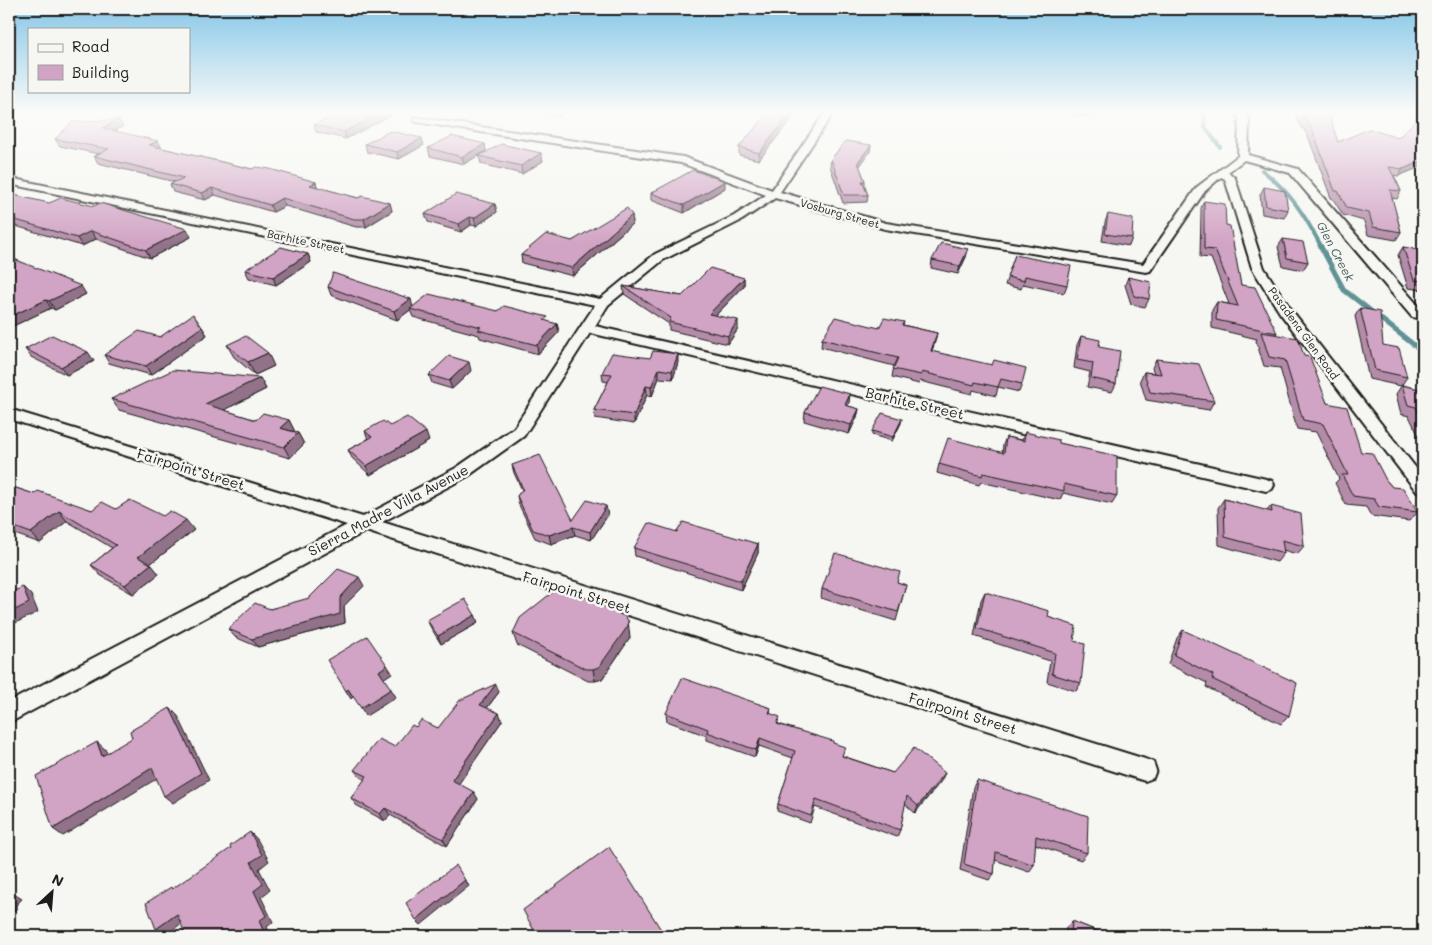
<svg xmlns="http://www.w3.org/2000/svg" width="1432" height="945" viewBox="0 0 1432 945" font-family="Mali,sans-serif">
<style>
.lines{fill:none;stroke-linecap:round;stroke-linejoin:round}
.stream-far1{stroke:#609295;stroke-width:4}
.stream{stroke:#609295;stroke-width:5}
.street-casing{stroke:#1c1c1c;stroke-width:4}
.street{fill:#f6f6f2;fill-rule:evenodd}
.wall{fill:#b48ca9;stroke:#1c1c1c}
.shaded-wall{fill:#927289;stroke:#1c1c1c}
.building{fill:#d1a3c4;stroke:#1c1c1c}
.labels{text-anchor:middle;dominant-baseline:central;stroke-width:5;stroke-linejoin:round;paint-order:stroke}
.far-street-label{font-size:11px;fill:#1c1c1c;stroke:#f6f6f2}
.far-water-label{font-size:12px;font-style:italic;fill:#3e5758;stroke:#f6f6f2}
.street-label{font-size:14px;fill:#1c1c1c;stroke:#f6f6f2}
</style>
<rect width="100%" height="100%" fill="#f6f6f2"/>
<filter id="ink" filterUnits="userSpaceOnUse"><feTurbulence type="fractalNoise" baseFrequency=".02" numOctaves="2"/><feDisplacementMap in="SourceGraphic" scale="10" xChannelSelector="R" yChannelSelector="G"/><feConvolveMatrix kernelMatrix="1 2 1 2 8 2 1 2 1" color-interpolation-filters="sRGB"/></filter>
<g filter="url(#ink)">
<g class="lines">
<g class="stream-far1">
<path d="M1204,112L1205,127L1220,147"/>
<path d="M1262,170C1291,193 1304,214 1321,246"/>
</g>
<path class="stream" d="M1320,245L1344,290L1423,352"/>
<defs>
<path id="street" d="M825,112H834L780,192L886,223L1143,264L1197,187L1238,156L1239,119L1236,112H1245L1249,119L1248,155L1298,169L1423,311V319L1412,317L1290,173L1244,160L1228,172L1235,178L1264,268L1290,308L1423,477V494L1417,492L1280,313L1252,268L1225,179L1221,177L1205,191L1150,271L1146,272L885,229L775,198L742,220L663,260L608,305L595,326L1266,479L1272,481L1274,485L1272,489L1266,491L590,333L524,436L468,476L382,522L1145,759L1153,762L1156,770L1153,778L1145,781L366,531L9,723V702L347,525L9,419V409L363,517L456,468L514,428L595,305L9,184V178L600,299L655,254L734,216L766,195L681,163L417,122L414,121V117L683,157L772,190Z"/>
</defs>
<use href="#street" class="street-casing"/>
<use href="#street" class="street"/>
</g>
<g class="wall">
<path d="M340,112L346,139L316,132L314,125Z"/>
<path d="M533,112H565L559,116Z"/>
<path d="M769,112L759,160L739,155V147Z"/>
<path d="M1067,112H1094L1093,117L1067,114Z"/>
<path d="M1298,112H1309L1338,142L1398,138L1423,124V166L1398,176L1394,175L1401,191L1397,199L1392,198L1401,232L1396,240L1368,235L1364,221L1343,215L1333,199L1331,198L1308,136L1296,118Z"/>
<path d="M123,126L115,131L162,148L252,169L316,182L317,187L358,198L390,203L392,211L366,227H356L285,206L273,212L215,195L205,200L173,192L170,184L175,182L98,163L94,156L99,154L60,146L55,139Z"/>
<path d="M365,144L424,145L399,159L367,152Z"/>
<path d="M485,144L486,151L464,164L430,156L428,148Z"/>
<path d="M870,152L859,166L865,181V187L868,195L867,202L843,203L830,166L831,159Z"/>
<path d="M541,153L543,161L522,174L481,164L479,156Z"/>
<path d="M1264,187L1288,210L1284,218L1262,214L1260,195Z"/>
<path d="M725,188L684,213L651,200V193Z"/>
<path d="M9,194L191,237L150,258L96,239L82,246L9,224Z"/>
<path d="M1204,201L1226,225L1241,285L1277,333L1276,334L1304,356L1327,403L1361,452L1392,487L1418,512L1409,521L1371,516L1366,507L1346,505L1335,483L1339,479L1316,432L1297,429L1280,368L1264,366L1256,341L1257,339L1212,328V310L1217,302L1229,304L1211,258L1200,257L1201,208Z"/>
<path d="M495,204L497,212L476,226L471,225L461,232L428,222L425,214Z"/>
<path d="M1108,214L1132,238L1129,246L1102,241L1105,222Z"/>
<path d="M632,215L633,223L573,276L522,263L521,255L572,241Z"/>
<path d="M1283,239L1308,262L1303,270L1283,266L1278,247Z"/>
<path d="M1403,247L1423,251V290L1408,288L1398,255Z"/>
<path d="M968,249L966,257L958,274L931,268L932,260Z"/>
<path d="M308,254L311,262L276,285L249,278L245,270Z"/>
<path d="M1015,255L1067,285L1064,293L1023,284L1021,289L1005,285Z"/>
<path d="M9,257L86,294L55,310L51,308L9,328Z"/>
<path d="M1128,277L1149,299L1145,307L1131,304L1125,285Z"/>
<path d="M744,278V286L716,315L738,329L728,344L669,330V324L624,294L623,286L682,296Z"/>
<path d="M328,287L413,307L498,311L557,324L559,332L538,354L480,338L479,335L413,317L410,310L397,320L331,295Z"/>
<path d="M1360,308L1383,345L1407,377L1401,386L1369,379L1355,316Z"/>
<path d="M904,322L903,325L937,333L932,351L1022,384L1019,392L998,387L996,396L973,390L972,394L920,381L919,384L892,377L894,366L821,347L822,339L879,328Z"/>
<path d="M202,327L207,335L151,375L109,363L104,355L160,337Z"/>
<path d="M1081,336L1099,347L1116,384L1112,392L1087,387L1090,372L1074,368L1077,345Z"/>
<path d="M227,345L274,366L255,375L234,357Z"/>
<path d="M25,349L94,361L67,375L31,357Z"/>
<path d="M1156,359L1214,401L1209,410L1146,400L1140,380L1144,372L1154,373L1152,368Z"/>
<path d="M678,362L673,379L659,378L652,396L647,395L634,424L595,418L594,410L608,382L603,381L602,373Z"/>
<path d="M471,371L452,389L432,383L429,375Z"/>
<path d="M260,378L266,389L224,410L256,420H289L295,432L298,433L304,444L290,458L119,410L111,399Z"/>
<path d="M1402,385L1423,390V445L1409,416L1401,414L1396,394Z"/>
<path d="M849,403L848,406L859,409L857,417L849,434L804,421L805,412Z"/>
<path d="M901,423L892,441L872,435V431Z"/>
<path d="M390,426L429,441L370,475L352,458L348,450L368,439L365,431Z"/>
<path d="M1025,432L1059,443L1117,496L1112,504L1063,493L1060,500L981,482L979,485L937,473L939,464L1002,453L1003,445L1006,437L1022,440Z"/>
<path d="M512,465L573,520L608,515L591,540L575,535L551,544L535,538L519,505L517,496L522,490L514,473Z"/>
<path d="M9,483L13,487L34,494L92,510L116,509L163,516L194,530L150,564L159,574L133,594L100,575L91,565L112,548L67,521L40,543L12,533L9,536Z"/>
<path d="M1224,499L1267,511L1271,506L1304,546L1297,554L1283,550L1284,553L1277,562L1219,545L1218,508Z"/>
<path d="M677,532L758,544V553L741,590L635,556L634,548Z"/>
<path d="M897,582L906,585L896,621L821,598L822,589Z"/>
<path d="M364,586L344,606L345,623L258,647L235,637L228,629L270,609Z"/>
<path d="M985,592L1048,617L1074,641L1081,683L1076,691L1047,682L1050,661L974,636L981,600Z"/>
<path d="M475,615L478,623L441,644L431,628L427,620Z"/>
<path d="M1183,630L1289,716L1281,724L1206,687L1207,683L1168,664L1177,638Z"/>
<path d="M513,633H629L630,638L602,679L595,681H588L517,645Z"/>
<path d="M499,692L487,708L499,713L502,721L458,784L478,799L447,846L390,815L385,821L356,805L351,798L365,780L360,777L354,770L395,747L416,727L438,728Z"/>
<path d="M771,708L770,714L779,724L833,743L843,756L893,773L941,781L915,813L905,804L900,830L897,837L815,807L810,823L777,811L778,804L793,758L759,746L755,757L707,740V736L667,721L666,713Z"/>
<path d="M977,780L1087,853L1081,860L1035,844L1034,865L1029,872L995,860L994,874L989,880L960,870L973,787Z"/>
<path d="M1072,921L1110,936H1065L1066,927Z"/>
</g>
<g class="shaded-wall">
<path d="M382,112H397L346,139L344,132Z"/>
<path d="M558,112H565L559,116Z"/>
<path d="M792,112H797L759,160V153Z"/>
<path d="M119,119L123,126L107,135L103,128Z"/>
<path d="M422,138L424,145L399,159L397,152Z"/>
<path d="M158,141L162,148L149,145Z"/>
<path d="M485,144L486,151L464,164L462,157Z"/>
<path d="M871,145L870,152L857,170L858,162Z"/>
<path d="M541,153L543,161L522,174L521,166Z"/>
<path d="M1423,161V166L1398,176L1403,169Z"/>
<path d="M725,181V188L684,213V205Z"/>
<path d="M316,182L318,190L310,185Z"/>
<path d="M212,188L215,195L205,200L202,193Z"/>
<path d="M282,198L285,206L273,212L270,205Z"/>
<path d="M390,203L392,211L366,227L364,219Z"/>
<path d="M495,204L497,212L476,226L474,218Z"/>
<path d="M632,215L633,223L573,276L572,268Z"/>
<path d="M470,217L471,225L461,232L459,224Z"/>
<path d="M187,229L191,237L150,258L146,250Z"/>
<path d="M91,231L96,239L82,246L77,238Z"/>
<path d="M968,249L966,257L958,274L960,266Z"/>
<path d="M308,254L311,262L276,285L273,277Z"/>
<path d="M744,278V286L709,322V314Z"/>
<path d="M81,286L86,294L55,310L49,301Z"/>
<path d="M411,299L413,308L397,320L394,311Z"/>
<path d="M46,300L51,308L9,328V317Z"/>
<path d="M738,320V329L728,344V336Z"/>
<path d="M557,324L559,332L538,354L537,345Z"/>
<path d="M202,327L207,335L151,375L146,366Z"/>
<path d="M937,333L935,342L929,359L931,351Z"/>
<path d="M88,352L94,361L67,375L61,367Z"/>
<path d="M268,353L274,366L255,375L248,362Z"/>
<path d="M678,354V362L673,379L672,371Z"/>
<path d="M469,362L471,371L452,389L449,381Z"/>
<path d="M659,369V378L652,396L651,387Z"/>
<path d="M260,378L266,389L212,416L205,404Z"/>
<path d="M646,386L647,395L634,424V415Z"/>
<path d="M850,394L849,403L844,414L845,405Z"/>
<path d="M859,409L857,417L849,434L851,425Z"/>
<path d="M902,419L901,423L892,441L893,437Z"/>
<path d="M289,420L295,432L280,428Z"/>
<path d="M426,432L429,441L370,475L366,466Z"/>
<path d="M298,433L304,444L290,458L284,447Z"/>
<path d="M606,506L608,515L591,540L590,532Z"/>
<path d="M59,511L67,521L40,543L31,533Z"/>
<path d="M186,520L194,530L146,567L138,557Z"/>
<path d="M573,527L575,535L551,544L549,535Z"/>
<path d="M9,529L12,533L9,536Z"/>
<path d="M758,544V553L741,590V581Z"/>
<path d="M151,564L159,574L133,594L125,585Z"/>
<path d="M359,577L364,586L344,606L345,623L258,647L252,639L340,598Z"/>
<path d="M23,587L31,595L38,612L9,626V613Z"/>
<path d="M475,615L478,623L441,644L438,636Z"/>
<path d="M628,620L630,638L602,679L595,681L593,669Z"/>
<path d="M387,665L392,673L383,679L379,671Z"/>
<path d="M496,684L499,692L483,713L480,705Z"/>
<path d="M348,689L353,697L351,699L346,691Z"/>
<path d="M391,689L396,697L366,716L361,708Z"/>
<path d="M170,708L178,716L209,780L173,803L164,796Z"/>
<path d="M499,713L502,721L456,788L452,780Z"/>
<path d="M760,738L759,746L755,757L756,750Z"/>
<path d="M97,742L106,750L111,764L102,756Z"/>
<path d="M152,768L161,776L63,836L53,829Z"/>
<path d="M945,773L941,781L915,813L918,806Z"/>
<path d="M474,792L478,799L447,846L443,839Z"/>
<path d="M385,808L390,815L385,821L380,814Z"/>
<path d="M250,832L257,839L269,861L259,869L270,890L261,897L273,922L267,927L271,936H266L259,921L254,891Z"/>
<path d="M465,880L469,886L421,925L416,920Z"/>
<path d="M9,891L22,899L16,905L18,907L9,916Z"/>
<path d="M177,914L186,920L166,935L156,929Z"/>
</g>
<g class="building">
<path d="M340,112H382L344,132L314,125Z"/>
<path d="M769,112H792L759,153L739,147Z"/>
<path d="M1300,112H1309L1329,115L1338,142L1369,129L1398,138L1415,121L1423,124V161L1403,169L1389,167L1401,191L1390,190L1401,232L1373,227L1369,213L1347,208L1338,191H1335L1312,129Z"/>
<path d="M119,119L103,128L158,141L149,145L252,169L256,167L270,169L316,182L310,185L358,198L362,196L390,203L364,219H354L282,198L270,205L212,188L202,193L170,184L184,178L94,156L109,149L55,139L72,122Z"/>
<path d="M390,131L422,138L397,152L365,144Z"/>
<path d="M452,136L485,144L462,157L428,148Z"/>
<path d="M846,141L871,145L858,162L865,181H862L868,195H844L831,159Z"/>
<path d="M501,144L541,153L521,166L479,156Z"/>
<path d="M693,170L725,181L684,205L651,193Z"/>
<path d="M1264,187L1285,191L1288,210L1266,206Z"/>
<path d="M9,194L49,203L61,198L94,206L100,203L187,229L146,250L91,231L77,238L9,218Z"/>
<path d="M456,194L495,204L474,218L470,217L459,224L425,214Z"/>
<path d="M1204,201L1225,204L1226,225L1230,226L1241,285L1255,287L1277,333L1216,320L1217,302L1238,306L1215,250L1204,249Z"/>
<path d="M627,208L632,215L572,268L521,255L546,234L572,241Z"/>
<path d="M1108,214L1133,219L1132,238L1105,234Z"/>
<path d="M1283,239L1303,242L1308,262L1287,258Z"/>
<path d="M941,243L968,249L960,266L932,260Z"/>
<path d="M281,247L308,254L273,277L245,270Z"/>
<path d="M1403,247L1423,251V281L1414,280Z"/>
<path d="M1015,255L1071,266L1067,285L1025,276L1024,281L1007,277Z"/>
<path d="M9,257L81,286L49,301L46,300L9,317V293L12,292L9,290Z"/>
<path d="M710,268L744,278L709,314L738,320L728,336L669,322L671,318L623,286L682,296Z"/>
<path d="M333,273L411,299L394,311L328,287Z"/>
<path d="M1128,277L1151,282L1149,299L1134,296Z"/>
<path d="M429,294L498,311L504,306L548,317L544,320L557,324L537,345L478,330L481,327L410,309Z"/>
<path d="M1360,308L1380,312L1383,345L1399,348L1407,377L1375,370Z"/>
<path d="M193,314L202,327L146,366L104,355L139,331L160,337Z"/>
<path d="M835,317L879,328L884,318L904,322L902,325L937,333L931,351L992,365L994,360L1026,368L1022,384L1001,379L998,387L975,382L974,385L922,372L921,375L893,369L898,358L822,339Z"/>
<path d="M1261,332L1298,338L1304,356L1310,357L1327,403L1347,407L1361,452L1372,453L1386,480L1392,487L1403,488L1418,512L1379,507L1374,499L1353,496L1342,475H1348L1323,424L1303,420L1285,360L1269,357Z"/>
<path d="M52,335L88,352L61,367L25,349Z"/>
<path d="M246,336L268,353L248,362L227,345Z"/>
<path d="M1081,336L1100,340L1099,347L1120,351L1116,384L1091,378L1093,363L1077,360Z"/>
<path d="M653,351L678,354L672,371L659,369L651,387L646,386L634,415L594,410L612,374L602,373L612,353L650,358Z"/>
<path d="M449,356L469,362L449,381L429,375Z"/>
<path d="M1156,359L1199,364L1214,401L1150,392L1144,372L1161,374Z"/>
<path d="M173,370L260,378L205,404L256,420L263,413L289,420L280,428L298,433L284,447L111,399Z"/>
<path d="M1402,385L1423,390V421L1416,407L1408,405Z"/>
<path d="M819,386L850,394L845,405L859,409L851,425L805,412Z"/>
<path d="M882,413L902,419L893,437L872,431Z"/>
<path d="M407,417L426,432L366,466L348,450L372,437L365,431L383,421L390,426Z"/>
<path d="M1025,432L1059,440V443L1117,456V496L1064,484V491L983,473L982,476L939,464L948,438L1004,453L1006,437L1024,441Z"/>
<path d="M540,455L573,520L587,500L606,506L590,532L573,527L549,535L533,530L517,496L523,489L512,465Z"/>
<path d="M9,483L13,487L34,494L38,491L92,510L102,502L116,509L130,500L163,516L170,511L186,520L138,557L151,564L125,585L91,565L116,545L59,511L31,533L9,525Z"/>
<path d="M1224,499L1272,512L1271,506L1301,514L1304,546L1282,540L1284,553L1225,537Z"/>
<path d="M683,522L758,544L741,581L634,548L648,523L677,532Z"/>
<path d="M835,553L900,572L897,582L906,585L898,612L822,589Z"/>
<path d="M338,569L359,577L340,598V614L252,639L228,629L255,603L270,609L309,598Z"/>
<path d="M23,587L29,603L9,613V593Z"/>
<path d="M559,587H564L624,616L628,620V626L599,667L593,669H586L513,633L520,618Z"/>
<path d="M985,592L1049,611L1048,617L1076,626L1074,641L1085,644L1081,683L1052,674L1055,653L977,628Z"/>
<path d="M465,599L475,615L438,636L427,620Z"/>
<path d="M1183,630L1297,683L1289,716L1212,679L1213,675L1174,655Z"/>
<path d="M367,636L387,665L379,671L391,689L361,708L348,689L346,691L327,660Z"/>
<path d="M682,678L771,708L769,713L780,717L777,724L833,741V743L845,747L842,756L893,773L914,748L945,773L918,806L907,796L900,830L816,799L811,816L778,804L795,751L760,738L756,750L707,732L708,729L666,713Z"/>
<path d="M496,684L480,705L499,713L452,780L474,792L443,839L385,808L380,814L351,798L367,776L354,770L379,739L395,747L412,725L416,727L421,720L438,728L460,700Z"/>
<path d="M170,708L201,773L164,796L152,768L53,829L36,776L97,742L102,756L132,738L130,731Z"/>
<path d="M977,780L1088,816L1087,853L1036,836L1034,865L996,852L994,874L964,864Z"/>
<path d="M250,832L262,855L251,862L263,884L254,891L266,916L259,921L266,936H193L192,935L190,936H186L177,914L156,929L146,903L171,887L172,889L231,848L230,846Z"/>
<path d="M609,847L665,936H537L523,910Z"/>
<path d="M456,865L465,880L416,920L406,903Z"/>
<path d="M1072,921L1110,936H1071Z"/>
</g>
</g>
<linearGradient id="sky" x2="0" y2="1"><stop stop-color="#84c6e7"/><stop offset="0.46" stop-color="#fbfbf9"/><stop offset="1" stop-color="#fbfbf9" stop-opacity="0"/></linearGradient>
<rect width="1432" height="245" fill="url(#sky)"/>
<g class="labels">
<g class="far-street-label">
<text transform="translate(840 213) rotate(16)">Vosburg Street</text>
<text transform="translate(306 241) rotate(12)">Barhite Street</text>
<text transform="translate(1304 333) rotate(54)">Pasadena Glen Road</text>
</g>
<g class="far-water-label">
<text transform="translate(1336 251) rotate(62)">Glen Creek</text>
</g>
<g class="street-label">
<text transform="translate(915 403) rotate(13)">Barhite Street</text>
<text transform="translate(191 469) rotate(17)">Fairpoint Street</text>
<text transform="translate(388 510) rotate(-28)">Sierra Madre Villa Avenue</text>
<text transform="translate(577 592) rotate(17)">Fairpoint Street</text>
<text transform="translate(963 713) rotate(17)">Fairpoint Street</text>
</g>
</g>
<rect width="1432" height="945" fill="none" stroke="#f6f6f2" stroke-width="30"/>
<rect x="15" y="15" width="1402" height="915" fill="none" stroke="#1c1c1c" stroke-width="2" filter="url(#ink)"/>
<rect x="28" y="28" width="162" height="65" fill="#f6f6f2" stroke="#9f9f9c"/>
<rect x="38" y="44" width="25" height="8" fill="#f6f6f2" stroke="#9f9f9c"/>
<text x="72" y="52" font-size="15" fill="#1c1c1c">Road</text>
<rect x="38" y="65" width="25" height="15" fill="#d1a3c4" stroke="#9f9f9c"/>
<text x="72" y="78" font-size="15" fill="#1c1c1c">Building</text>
<g transform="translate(52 892) rotate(26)" stroke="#f6f6f2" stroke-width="4" paint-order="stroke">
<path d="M0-4L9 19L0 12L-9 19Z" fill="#1c1c1c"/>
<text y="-8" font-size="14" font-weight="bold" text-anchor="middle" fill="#1c1c1c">N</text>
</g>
</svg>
